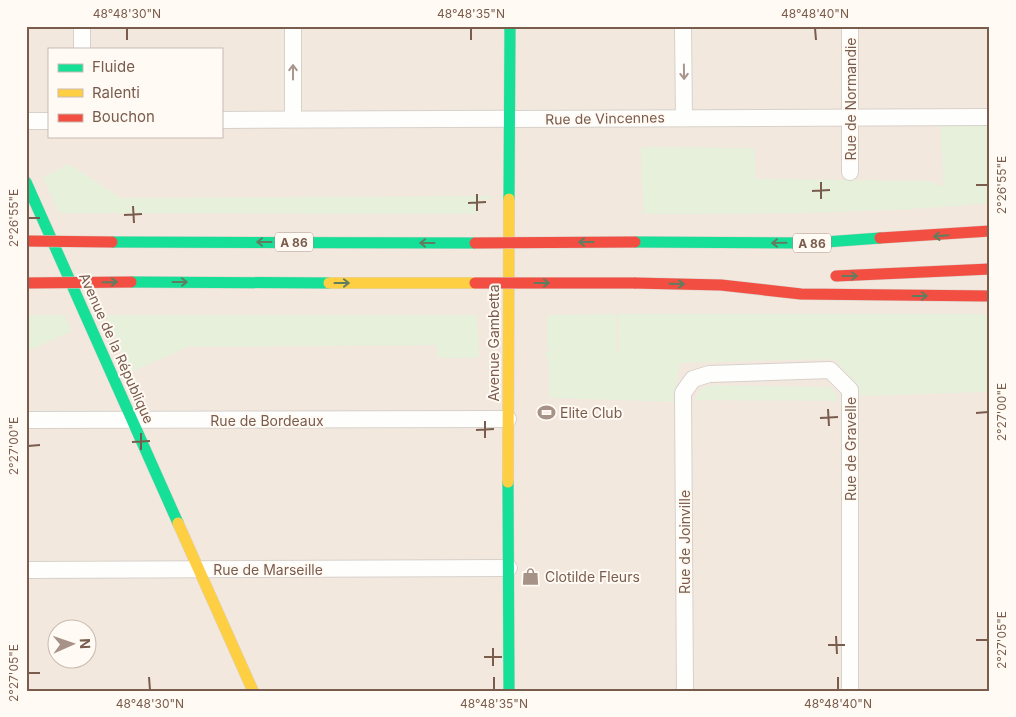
<svg xmlns="http://www.w3.org/2000/svg" width="1016" height="717" viewBox="0 0 1016 717" font-family="Inter,sans-serif">
<style>
.residential{fill:#f2e8de;fill-rule:evenodd}
.green{fill:#e7f0db}
.lines{fill:none;stroke-linecap:round;stroke-linejoin:round}
.street-casing{stroke:#d7d1cb;stroke-width:18}
.fast-casing{stroke:#d9d2cb;stroke-width:12}
.slow-casing{stroke:#d9d2cb;stroke-width:12}
.jam-casing{stroke:#d9d2cb;stroke-width:12}
.street{stroke:#fefefd;stroke-width:16}
.fast{stroke:#16e098;stroke-width:11}
.slow{stroke:#ffcf43;stroke-width:11}
.jam{stroke:#f24e42;stroke-width:11}
.jam-bridge-casing{stroke:#dad1cc;stroke-width:12;stroke-linecap:butt}
.jam-bridge{stroke:#f24e42;stroke-width:11}
.oneway{stroke:#a8958b}
.oneway2{stroke:#617d60}
.ticks{fill:none;stroke:#7a5c4d;stroke-width:2}
.labels{text-anchor:middle;dominant-baseline:central;stroke-width:4;stroke-linejoin:round;paint-order:stroke}
.shield{fill:#fffaf3;stroke:#a28b7f;stroke-width:1}
.shield-label{font-size:12px;font-weight:bold;fill:#7a5c4d}
.street-label{font-size:14px;fill:#7a5c4d;stroke:#fffaf3}
.poi-label{font-size:14px;fill:#7a5c4d;stroke:#fffaf3;text-anchor:start}
.neatline{fill:none;stroke:#7a5c4d;stroke-width:2}
.ticks-label{font-size:12px;text-anchor:middle;fill:#7a5c4d}
</style>
<rect width="100%" height="100%" fill="#f9f5f0"/>
<path class="residential" d="M26,26H990V691H26ZM49,49H221V136H49ZM58,630H88V660H58Z"/>
<g class="green">
<path d="M941,123L990,124V203C874,214 759,214 643,214L641,147L754,148L756,179L930,181L943,187Z"/>
<path d="M69,164L121,198L486,196H492V199L478,200L477,214L59,213L43,177Z"/>
<path d="M616,314V351L624,355L619,351L618,314H990V392L861,396L858,386L834,359L680,363L676,386V402L549,398V365L545,352H552L547,350V317L549,315Z"/>
<path d="M26,315H65L72,331L30,350L26,349Z"/>
<path d="M106,315H477L479,358H437V345L188,347L131,372Z"/>
<path d="M709,385L830,387L836,393L838,401L695,400L701,389Z"/>
</g>
<g class="lines">
<defs>
<g id="street">
<path d="M82,26V49"/>
<path d="M293,26V119"/>
<path d="M683,26L684,117"/>
<path d="M850,26V172"/>
<path d="M221,120L990,117"/>
<path d="M26,121H49"/>
<path d="M26,420L508,419"/>
<path d="M26,570L509,568"/>
<path d="M685,691L683,393L693,379L709,374L830,370L850,390V691"/>
</g>
<g id="fast">
<path d="M26,182L178,523"/>
<path d="M509,199L510,26"/>
<path d="M112,242L475,243"/>
<path d="M635,242L812,243L880,238"/>
<path d="M131,282L329,283"/>
<path d="M508,482L509,691"/>
</g>
<g id="slow">
<path d="M329,283H475"/>
<path d="M508,482L509,199"/>
<path d="M178,523L253,691"/>
</g>
<g id="jam">
<path d="M880,238L990,231"/>
<path d="M836,276L990,269"/>
<path d="M634,283L721,285L801,294L990,296"/>
</g>
</defs>
<use href="#street" class="street-casing"/>
<use href="#fast" class="fast-casing"/>
<use href="#slow" class="slow-casing"/>
<use href="#jam" class="jam-casing"/>
<use href="#street" class="street"/>
<use href="#fast" class="fast"/>
<use href="#slow" class="slow"/>
<use href="#jam" class="jam"/>
<defs>
<g id="jam-bridge">
<path d="M26,241L112,242"/>
<path d="M475,243L635,242"/>
<path d="M26,283L131,282"/>
<path d="M475,283H634"/>
</g>
</defs>
<use href="#jam-bridge" class="jam-bridge-casing"/>
<use href="#jam-bridge" class="jam-bridge"/>
</g>
<defs><path id="oneway-shaft" d="M-6 0H5M1.5-3L5.5 0L1.5 3" fill="none" stroke-width="1.6" stroke-linecap="round" stroke-linejoin="round" transform="scale(1.25)"/></defs>
<g class="oneway">
<use href="#oneway-shaft" transform="translate(293 72) rotate(-90)"/>
<use href="#oneway-shaft" transform="translate(684 72) rotate(89)"/>
</g>
<g class="oneway2">
<use href="#oneway-shaft" transform="translate(941 236) rotate(175)"/>
<use href="#oneway-shaft" transform="translate(264 242) rotate(-180)"/>
<use href="#oneway-shaft" transform="translate(586 242) rotate(180)"/>
<use href="#oneway-shaft" transform="translate(427 243) rotate(-180)"/>
<use href="#oneway-shaft" transform="translate(779 243) rotate(179)"/>
<use href="#oneway-shaft" transform="translate(850 276)"/>
<use href="#oneway-shaft" transform="translate(110 282) rotate(-1)"/>
<use href="#oneway-shaft" transform="translate(180 282)"/>
<use href="#oneway-shaft" transform="translate(342 283)"/>
<use href="#oneway-shaft" transform="translate(542 283)"/>
<use href="#oneway-shaft" transform="translate(677 284) rotate(1)"/>
<use href="#oneway-shaft" transform="translate(920 296)"/>
</g>
<path class="ticks" d="M127,28V40M471,28V40M815,28L816,40M821,182V199M976,185H988M812,191L830,190M477,194V211M468,203L486,202M133,206L134,223M124,215L142,214M28,218H40M828,409L829,426M976,413L988,412M820,418L838,417M485,421V438M476,430L494,429M141,433V450M132,442L150,441M28,446L40,445M836,636L837,654M976,640H988M828,645H845M493,648V666M484,657H502M28,673H40M149,677L150,690M494,677V690M838,677V690"/>
<defs>
<symbol id="stadium-bare" viewBox="-9 -9 18 18"><path d="M0-5a6.5 5 0 1 0 0 10a6.5 5 0 1 0 0-10ZM-3.5-1.8h7v3.6h-7Z" fill="#a69286" stroke="#fffaf3" stroke-width="2.5" paint-order="stroke"/></symbol>
<symbol id="shop-bare" viewBox="-9 -9 18 18"><path d="M-5-2.5h2.3a2.7 3.5 0 0 1 5.4 0H5L5.5 6h-11ZM-1.5-2.5h3a1.5 2.3 0 0 0-3 0Z" fill="#a69286" stroke="#fffaf3" stroke-width="2.5" paint-order="stroke"/></symbol>
</defs>
<g fill-rule="evenodd">
<use href="#stadium-bare" x="534" y="400" width="25" height="25"/>
<use href="#shop-bare" x="518" y="564" width="25" height="25"/>
</g>
<g class="labels">
<g class="shield">
<rect x="275" y="232.5" width="38" height="19" rx="4"/>
<rect x="793" y="233.5" width="38" height="19" rx="4"/>
</g>
<g class="shield-label">
<text x="294" y="242">A 86</text>
<text x="812" y="243">A 86</text>
</g>
<g class="street-label">
<text transform="translate(850 99) rotate(-90)">Rue de Normandie</text>
<text transform="translate(605 118) rotate(-1)">Rue de Vincennes</text>
<text transform="translate(493 343) rotate(-90)">Avenue Gambetta</text>
<text transform="translate(117 348) rotate(66)">Avenue de la République</text>
<text x="267" y="420">Rue de Bordeaux</text>
<text transform="translate(850 449) rotate(-90)">Rue de Gravelle</text>
<text transform="translate(684 542) rotate(-90)">Rue de Joinville</text>
<text x="268" y="569">Rue de Marseille</text>
</g>
<g class="poi-label">
<text x="560" y="412">Elite Club</text>
<text x="545" y="576">Clotilde Fleurs</text>
</g>
</g>
<rect width="1016" height="717" fill="none" stroke="#fffaf3" stroke-width="55"/>
<rect x="48" y="48" width="175" height="90" fill="#fffaf3" stroke="#cabbb1"/>
<rect x="58" y="64" width="25" height="8" fill="#16e098" stroke="#cabbb1"/>
<text x="92" y="72" font-size="15" fill="#7a5c4d">Fluide</text>
<rect x="58" y="89" width="25" height="8" fill="#ffcf43" stroke="#cabbb1"/>
<text x="92" y="98" font-size="15" fill="#7a5c4d">Ralenti</text>
<rect x="58" y="114" width="25" height="8" fill="#f24e42" stroke="#cabbb1"/>
<text x="92" y="122" font-size="15" fill="#7a5c4d">Bouchon</text>
<g transform="translate(72 644) rotate(88)"><circle r="24" fill="#fffaf3" stroke="#cabbb1"/>
<path d="M0-4L9 19L0 12L-9 19Z" fill="#a69286"/>
<text y="-8" font-size="14" font-weight="bold" text-anchor="middle" fill="#7a5c4d">N</text>
</g>
<rect x="28" y="28" width="960" height="662" class="neatline"/>
<g class="ticks-label">
<text x="127" y="18">48°48'30"N</text>
<text x="471" y="18">48°48'35"N</text>
<text x="815" y="18">48°48'40"N</text>
<text transform="translate(1002 185) rotate(-90)" y="4">2°26'55"E</text>
<text transform="translate(14 218) rotate(-90)" y="4">2°26'55"E</text>
<text transform="translate(1002 412) rotate(-90)" y="4">2°27'00"E</text>
<text transform="translate(14 446) rotate(-90)" y="4">2°27'00"E</text>
<text transform="translate(1002 640) rotate(-90)" y="4">2°27'05"E</text>
<text transform="translate(14 673) rotate(-90)" y="4">2°27'05"E</text>
<text x="150" y="708">48°48'30"N</text>
<text x="494" y="708">48°48'35"N</text>
<text x="838" y="708">48°48'40"N</text>
</g>
</svg>
